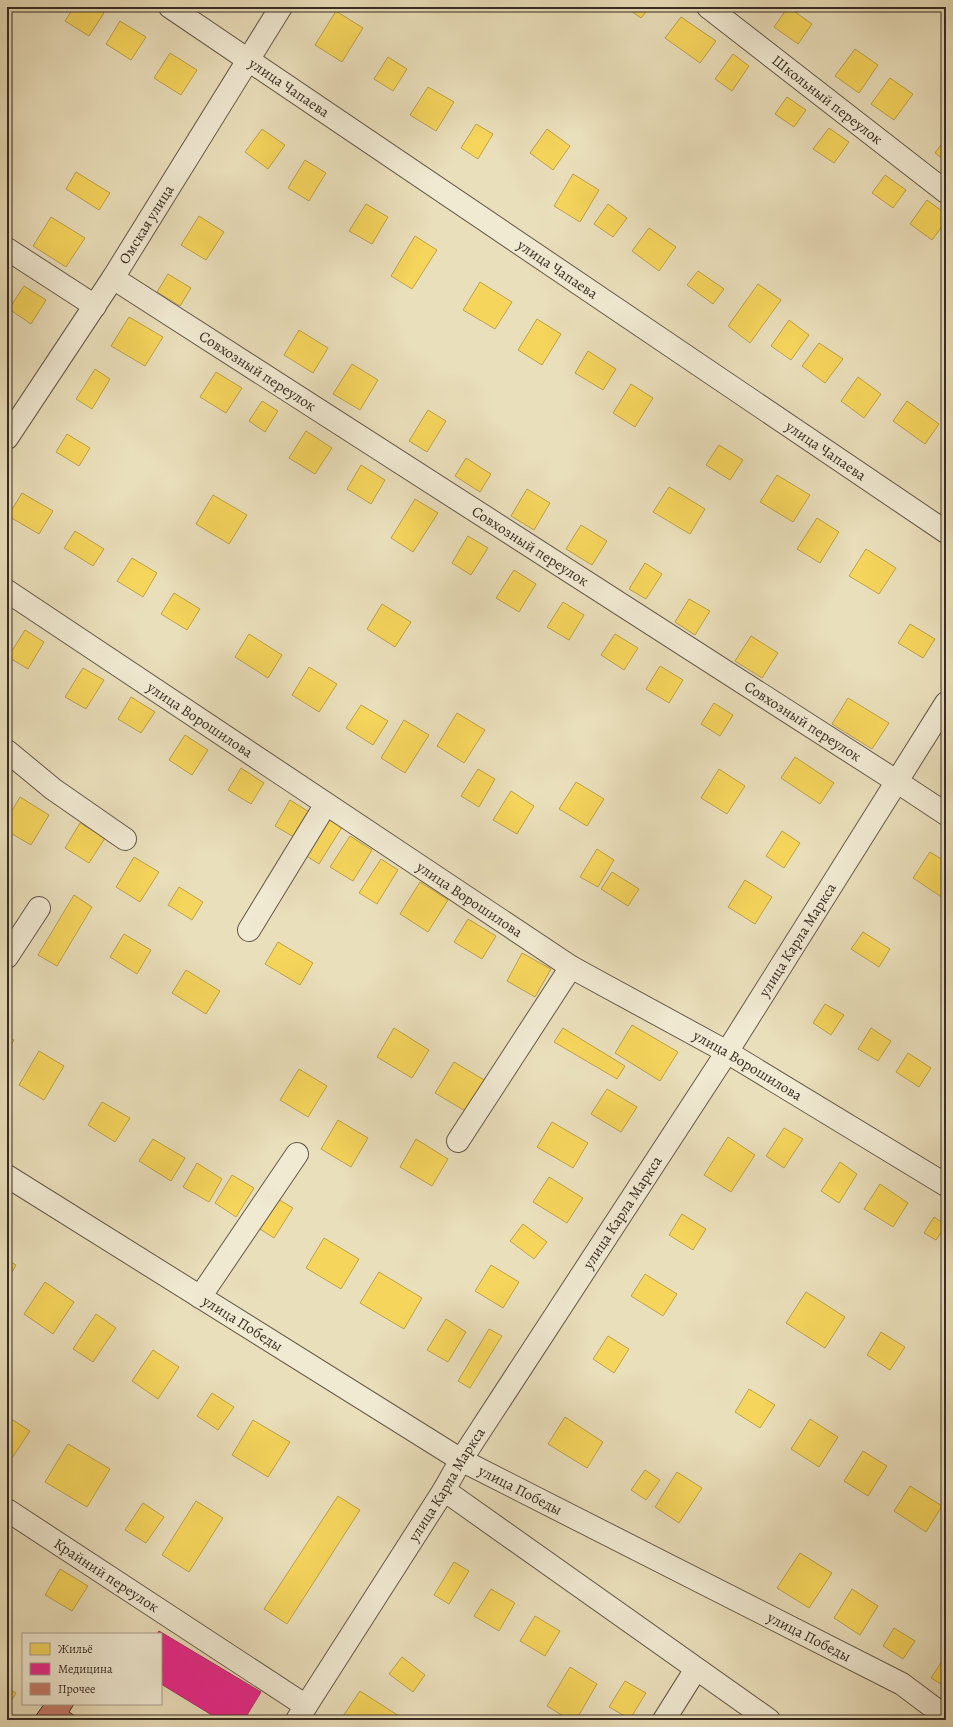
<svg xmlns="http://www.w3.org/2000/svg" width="953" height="1727" viewBox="0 0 953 1727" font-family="Alegreya,serif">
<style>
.homes{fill:#f6d55c;stroke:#bda24b}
.health{fill:#e7298a;stroke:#b22a6b}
.building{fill:#c67c6b;stroke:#372c22}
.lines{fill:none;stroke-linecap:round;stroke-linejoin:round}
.minor-casing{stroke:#645948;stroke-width:24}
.minor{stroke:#f1ead3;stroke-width:22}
.labels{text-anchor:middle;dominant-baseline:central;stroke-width:4;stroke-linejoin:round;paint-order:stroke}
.street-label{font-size:15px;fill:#372c22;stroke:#f1ead3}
</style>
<rect width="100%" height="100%" fill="#eadfbb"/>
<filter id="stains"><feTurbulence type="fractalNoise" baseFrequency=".005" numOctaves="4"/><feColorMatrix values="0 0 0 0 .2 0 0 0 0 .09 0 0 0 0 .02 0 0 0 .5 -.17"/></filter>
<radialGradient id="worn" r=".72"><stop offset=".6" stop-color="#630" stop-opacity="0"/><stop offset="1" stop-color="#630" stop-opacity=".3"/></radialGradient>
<g class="homes">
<path d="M74,7H95L104,13L89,36L65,21Z"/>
<path d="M625,7H650L641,18Z"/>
<path d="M788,7L812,24L798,44L774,27Z"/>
<path d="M336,11L363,28L342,62L315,45Z"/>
<path d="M681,17L716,41L700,63L665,38Z"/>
<path d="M120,21L146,37L131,60L106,44Z"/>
<path d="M855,49L878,65L859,93L835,76Z"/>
<path d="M170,53L197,70L181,95L154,78Z"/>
<path d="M733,54L749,66L732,91L715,79Z"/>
<path d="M388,57L407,69L393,91L374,79Z"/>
<path d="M890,78L913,94L894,120L871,104Z"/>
<path d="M428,87L454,102L436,131L410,115Z"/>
<path d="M787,97L806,110L794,127L775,114Z"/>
<path d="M476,124L493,134L478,159L461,148Z"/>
<path d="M829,128L849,142L834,163L813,149Z"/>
<path d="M262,129L285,145L268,169L245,152Z"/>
<path d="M547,129L570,146L553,170L530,153Z"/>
<path d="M946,138V161L935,153Z"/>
<path d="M305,160L326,173L309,201L288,188Z"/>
<path d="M76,172L110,193L99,210L66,189Z"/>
<path d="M573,174L599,190L580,222L554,206Z"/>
<path d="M885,175L906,190L893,208L872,193Z"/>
<path d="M927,200L946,214V221L932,240L910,224Z"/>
<path d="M366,204L388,217L372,244L349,231Z"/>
<path d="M608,204L627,218L613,237L594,224Z"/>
<path d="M199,216L224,232L206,260L181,245Z"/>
<path d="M51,217L85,238L66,267L33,246Z"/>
<path d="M649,228L676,247L659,271L632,251Z"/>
<path d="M415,236L437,250L412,289L391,276Z"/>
<path d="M698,271L724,289L713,304L687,285Z"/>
<path d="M168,274L191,288L180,306L157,292Z"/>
<path d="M480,282L512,302L495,329L463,310Z"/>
<path d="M758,284L781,300L750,343L728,326Z"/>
<path d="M24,286L46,300L31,324L9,309Z"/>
<path d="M129,317L163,337L145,366L111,346Z"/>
<path d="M537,319L561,334L542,365L518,350Z"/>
<path d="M789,320L809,335L791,360L771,346Z"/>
<path d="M299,330L328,348L313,373L284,355Z"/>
<path d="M819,343L843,359L825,383L802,366Z"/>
<path d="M588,351L616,369L603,390L575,373Z"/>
<path d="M352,364L378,380L360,410L333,394Z"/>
<path d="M95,369L110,379L92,409L76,399Z"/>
<path d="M216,372L242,388L226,413L200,397Z"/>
<path d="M858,377L881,394L864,418L841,401Z"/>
<path d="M631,384L653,398L635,427L613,413Z"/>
<path d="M262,401L278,411L265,432L249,421Z"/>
<path d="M907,401L939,424L925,444L893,421Z"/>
<path d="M428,410L446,421L427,452L409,441Z"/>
<path d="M306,431L332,448L315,474L289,458Z"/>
<path d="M67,434L90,448L79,466L56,452Z"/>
<path d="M719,445L743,460L730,480L706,465Z"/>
<path d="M466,458L491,474L480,492L455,476Z"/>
<path d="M361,465L385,480L371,504L347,489Z"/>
<path d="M777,475L810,495L793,522L760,502Z"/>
<path d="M669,487L705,509L690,534L653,512Z"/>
<path d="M527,489L550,503L534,530L511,516Z"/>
<path d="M22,493L53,511L39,534L8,516Z"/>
<path d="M213,495L247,515L229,544L196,524Z"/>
<path d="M415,499L438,513L413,552L391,538Z"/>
<path d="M817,518L839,532L820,563L797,549Z"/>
<path d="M581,525L607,541L592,565L566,549Z"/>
<path d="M75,531L104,549L93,566L64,548Z"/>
<path d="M468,536L488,548L471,575L452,563Z"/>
<path d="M866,549L896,568L879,594L849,576Z"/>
<path d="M132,558L157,573L143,597L117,581Z"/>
<path d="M645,563L662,574L646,599L629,589Z"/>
<path d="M514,570L536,584L519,612L496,598Z"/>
<path d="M174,593L200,609L187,630L161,614Z"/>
<path d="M689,599L710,611L695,635L675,622Z"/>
<path d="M563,602L584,615L569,640L547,627Z"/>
<path d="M382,604L411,622L395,647L367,629Z"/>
<path d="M910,624L935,639L923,658L898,643Z"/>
<path d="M25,630L44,642L28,669L8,657Z"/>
<path d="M249,634L282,655L268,678L235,657Z"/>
<path d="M615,634L638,648L624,670L601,655Z"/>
<path d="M751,636L778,653L762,678L735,661Z"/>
<path d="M660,666L683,680L669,703L646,689Z"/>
<path d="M309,667L337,684L319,712L292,695Z"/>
<path d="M83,668L104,680L86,709L65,697Z"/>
<path d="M131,697L155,712L141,733L118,719Z"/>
<path d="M848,698L889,723L872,749L832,724Z"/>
<path d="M714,703L733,715L720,736L701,724Z"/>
<path d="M361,705L388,721L373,745L346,728Z"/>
<path d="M457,713L485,730L464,763L437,746Z"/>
<path d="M404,720L429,735L405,773L381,758Z"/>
<path d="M185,735L208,750L192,775L169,760Z"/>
<path d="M795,757L834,783L820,804L781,778Z"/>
<path d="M241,768L264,783L251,804L228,790Z"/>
<path d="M478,769L495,779L479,807L461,796Z"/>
<path d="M719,769L745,786L727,814L701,798Z"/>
<path d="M576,782L604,799L587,826L559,809Z"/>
<path d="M511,791L534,806L517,834L493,820Z"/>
<path d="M20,797L49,815L31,845L7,831V819Z"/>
<path d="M290,800L314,815L299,840L275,826Z"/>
<path d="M330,816L344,824L319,864L305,855Z"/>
<path d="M80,823L105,838L89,863L65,848Z"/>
<path d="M782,831L800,843L784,868L766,856Z"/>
<path d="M350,836L372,850L353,881L330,867Z"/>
<path d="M597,849L614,860L598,887L580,877Z"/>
<path d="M930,852L946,862V893L943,898L913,878Z"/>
<path d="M134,857L159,872L140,902L116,887Z"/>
<path d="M381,859L398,870L377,904L359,893Z"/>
<path d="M612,872L639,889L628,906L601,889Z"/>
<path d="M745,880L772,897L755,924L728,907Z"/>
<path d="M420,882L448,900L428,932L400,914Z"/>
<path d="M179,887L203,902L192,920L168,905Z"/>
<path d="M74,895L92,907L57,966L38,955Z"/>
<path d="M468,919L496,936L482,959L454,942Z"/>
<path d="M863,932L890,949L879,967L851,949Z"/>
<path d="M124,934L151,950L137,974L110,957Z"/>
<path d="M278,942L313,963L300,985L265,964Z"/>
<path d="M522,953L551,969L535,997L507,981Z"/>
<path d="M186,970L220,991L206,1014L172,993Z"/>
<path d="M825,1004L844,1015L831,1035L813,1023Z"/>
<path d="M632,1025L678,1052L660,1081L615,1053Z"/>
<path d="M394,1028L429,1050L412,1078L377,1057Z"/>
<path d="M563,1028L625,1066L617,1079L554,1042Z"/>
<path d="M871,1028L891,1041L878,1061L858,1049Z"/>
<path d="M7,1036L14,1040L7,1051Z"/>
<path d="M39,1051L64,1066L44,1100L19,1085Z"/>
<path d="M908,1053L931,1068L919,1087L896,1072Z"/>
<path d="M454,1062L486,1081L467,1112L435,1093Z"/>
<path d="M299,1069L327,1086L308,1117L280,1100Z"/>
<path d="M607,1089L637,1107L621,1132L591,1114Z"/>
<path d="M102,1102L130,1118L115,1142L88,1125Z"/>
<path d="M338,1120L368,1138L351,1167L321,1149Z"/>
<path d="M552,1122L588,1143L573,1168L537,1147Z"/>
<path d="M784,1128L803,1139L784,1168L766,1156Z"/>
<path d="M728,1137L755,1155L731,1192L704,1175Z"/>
<path d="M153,1139L185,1158L171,1181L139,1161Z"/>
<path d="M416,1139L448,1159L432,1186L400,1167Z"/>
<path d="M840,1162L857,1174L839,1203L821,1191Z"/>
<path d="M197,1163L222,1179L209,1202L183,1187Z"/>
<path d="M232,1175L254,1188L236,1217L215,1203Z"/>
<path d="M549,1177L583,1198L567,1223L533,1202Z"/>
<path d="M880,1184L908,1203L893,1227L864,1209Z"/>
<path d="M273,1196L293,1208L274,1238L255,1226Z"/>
<path d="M682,1214L706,1229L693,1250L669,1235Z"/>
<path d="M934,1217L946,1225L936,1240L924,1233Z"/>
<path d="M523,1224L547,1242L534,1259L510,1241Z"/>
<path d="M324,1238L359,1259L341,1289L306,1268Z"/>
<path d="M7,1260L16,1265L7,1281Z"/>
<path d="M491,1265L519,1282L503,1308L475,1291Z"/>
<path d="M379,1272L422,1298L404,1329L360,1303Z"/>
<path d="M645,1274L677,1294L663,1316L631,1296Z"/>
<path d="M45,1282L74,1302L53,1334L24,1314Z"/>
<path d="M806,1292L845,1317L825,1348L786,1323Z"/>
<path d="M96,1314L116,1328L93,1362L73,1349Z"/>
<path d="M446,1319L466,1332L448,1362L427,1350Z"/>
<path d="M489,1329L502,1336L470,1388L458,1381Z"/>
<path d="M881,1332L905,1347L890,1370L867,1355Z"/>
<path d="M608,1336L629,1349L614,1373L593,1359Z"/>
<path d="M153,1350L179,1367L158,1399L132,1381Z"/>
<path d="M749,1389L775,1405L760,1428L735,1412Z"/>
<path d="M212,1393L234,1407L218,1430L197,1416Z"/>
<path d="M565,1417L603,1442L587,1468L548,1444Z"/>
<path d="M11,1419L30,1431L12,1458L7,1455V1426Z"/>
<path d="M810,1419L838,1437L819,1467L791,1449Z"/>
<path d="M253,1420L290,1442L268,1477L232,1455Z"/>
<path d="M68,1444L110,1469L87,1507L45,1482Z"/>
<path d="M863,1451L887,1466L868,1496L844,1481Z"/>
<path d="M645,1470L660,1480L646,1500L631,1490Z"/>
<path d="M677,1472L702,1488L679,1523L655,1507Z"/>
<path d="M910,1486L942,1506L926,1532L894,1511Z"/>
<path d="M338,1496L360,1510L287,1624L264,1609Z"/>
<path d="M196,1501L223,1518L189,1572L162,1555Z"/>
<path d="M143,1503L164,1517L146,1543L125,1530Z"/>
<path d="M800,1553L832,1573L809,1608L777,1588Z"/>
<path d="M454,1562L469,1571L449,1604L434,1595Z"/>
<path d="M60,1569L88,1586L72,1611L45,1595Z"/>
<path d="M491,1589L515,1603L499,1631L474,1616Z"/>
<path d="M852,1589L878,1606L860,1635L834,1618Z"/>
<path d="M535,1616L560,1631L545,1656L520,1641Z"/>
<path d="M894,1628L915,1641L903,1659L883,1646Z"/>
<path d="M946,1655V1687L931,1678Z"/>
<path d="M402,1657L425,1675L413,1692L389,1674Z"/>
<path d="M570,1667L597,1684L576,1720H570L547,1706Z"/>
<path d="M625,1681L646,1693L630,1719L609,1707Z"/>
<path d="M7,1688L16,1693L7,1707Z"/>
<path d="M360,1691L402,1718L401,1720L341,1719Z"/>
</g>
<path class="health" d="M159,1631L261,1692L244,1720H220L161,1684V1634H157Z"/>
<path class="building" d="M44,1704H74L69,1712L81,1720H33Z"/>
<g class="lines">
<defs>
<g id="minor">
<path id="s1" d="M170,7L946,532"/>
<path id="s2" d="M708,7L946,192"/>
<path d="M7,249L95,306"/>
<path id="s3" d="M113,278L896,781L946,814"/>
<path id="s4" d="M7,438L113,278L281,7"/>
<path id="s5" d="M7,591L571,967L727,1052L946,1185"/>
<path d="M7,751L53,789L125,839"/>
<path d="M249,930L326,804"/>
<path d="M7,957L39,908"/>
<path d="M458,1141L571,967"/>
<path id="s6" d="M7,1176L461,1460L902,1684L946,1717"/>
<path d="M200,1297L297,1154"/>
<path d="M444,1490L769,1720"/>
<path id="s7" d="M7,1510L306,1706"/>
<path id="s8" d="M297,1720L444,1490L461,1460L727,1052L946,703"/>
<path d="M664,1720L696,1669"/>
</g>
</defs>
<use href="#minor" class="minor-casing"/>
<use href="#minor" class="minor"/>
</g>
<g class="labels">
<g class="street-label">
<text stroke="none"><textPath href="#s1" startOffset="144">улица Чапаева</textPath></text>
<text stroke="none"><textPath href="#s2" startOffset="151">Школьный переулок</textPath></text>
<text stroke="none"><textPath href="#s4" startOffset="255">Омская улица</textPath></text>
<text stroke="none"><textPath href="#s1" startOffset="468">улица Чапаева</textPath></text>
<text stroke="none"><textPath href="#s3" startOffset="172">Совхозный переулок</textPath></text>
<text stroke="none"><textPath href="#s1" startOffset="792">улица Чапаева</textPath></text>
<text stroke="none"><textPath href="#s3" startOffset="496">Совхозный переулок</textPath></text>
<text stroke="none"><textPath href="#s5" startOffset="232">улица Ворошилова</textPath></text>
<text stroke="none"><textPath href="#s3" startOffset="820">Совхозный переулок</textPath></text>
<text stroke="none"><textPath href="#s5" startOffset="556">улица Ворошилова</textPath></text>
<text stroke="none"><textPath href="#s8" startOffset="927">улица Карла Маркса</textPath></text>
<text stroke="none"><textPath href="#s5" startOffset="880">улица Ворошилова</textPath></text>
<text stroke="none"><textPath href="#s8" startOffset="603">улица Карла Маркса</textPath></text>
<text stroke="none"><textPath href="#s6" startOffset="278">улица Победы</textPath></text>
<text stroke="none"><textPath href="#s8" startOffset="279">улица Карла Маркса</textPath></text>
<text stroke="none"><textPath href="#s6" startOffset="602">улица Победы</textPath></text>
<text stroke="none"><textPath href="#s7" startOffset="119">Крайний переулок</textPath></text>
<text stroke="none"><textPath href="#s6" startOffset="926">улица Победы</textPath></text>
</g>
</g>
<rect width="953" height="1727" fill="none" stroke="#eadfbb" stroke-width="24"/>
<rect x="8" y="8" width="937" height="1711" fill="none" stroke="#372c22" stroke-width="2"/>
<rect x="12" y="12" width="929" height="1703" fill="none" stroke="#372c22"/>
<rect x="22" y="1633" width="140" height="72" fill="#f1ead3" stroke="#a79e8c"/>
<rect x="30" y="1643" width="20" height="12" fill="#f6d55c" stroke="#a79e8c"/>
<text x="58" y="1653" font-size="12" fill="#372c22">Жильё</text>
<rect x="30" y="1663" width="20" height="12" fill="#e7298a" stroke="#a79e8c"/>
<text x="58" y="1673" font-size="12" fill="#372c22">Медицина</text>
<rect x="30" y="1683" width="20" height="12" fill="#c67c6b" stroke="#a79e8c"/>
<text x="58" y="1693" font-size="12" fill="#372c22">Прочее</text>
<rect width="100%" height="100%" filter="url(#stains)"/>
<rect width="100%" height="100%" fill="url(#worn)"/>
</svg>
